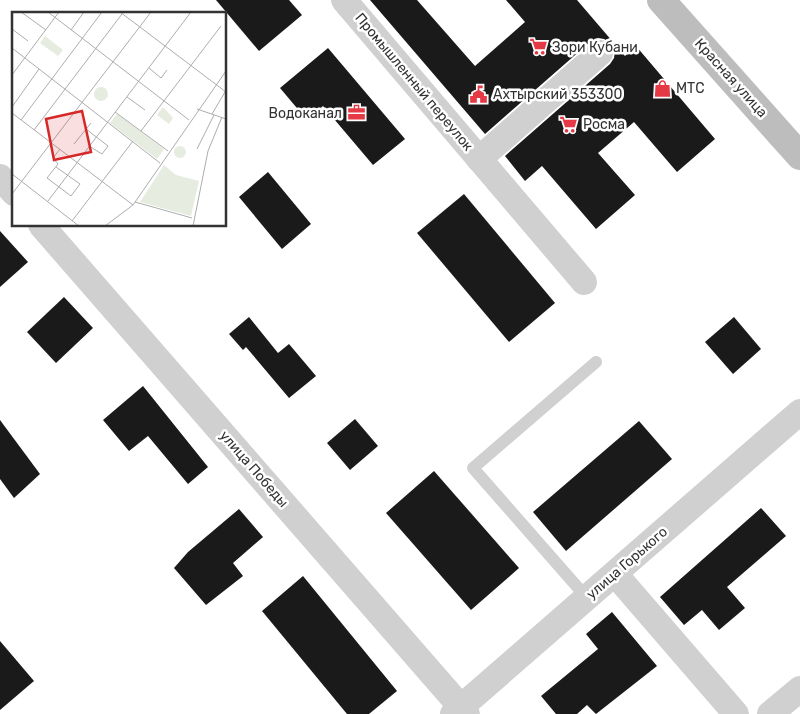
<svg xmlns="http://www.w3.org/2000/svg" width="800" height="714" viewBox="0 0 800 714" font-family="Rubik,sans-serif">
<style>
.building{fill:#1a1a1a}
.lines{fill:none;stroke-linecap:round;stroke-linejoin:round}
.lane{stroke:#d0d0d0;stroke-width:12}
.street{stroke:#d0d0d0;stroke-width:26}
.secondary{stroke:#bdbdbd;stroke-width:28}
.labels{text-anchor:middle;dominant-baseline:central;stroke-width:5;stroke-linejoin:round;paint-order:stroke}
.poi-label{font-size:14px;fill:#333;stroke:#fff;text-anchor:start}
.street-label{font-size:14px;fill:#333;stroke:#fff}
.inset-road{fill:none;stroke:#adadad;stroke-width:1}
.view{fill:#d62828;fill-opacity:0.15;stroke:#d62828;stroke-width:2.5}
.inset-edge{fill:none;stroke:#333;stroke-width:2.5}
</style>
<rect width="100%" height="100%" fill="#fff"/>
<g class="building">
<path d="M216,0H289L302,15L259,51Z"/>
<path d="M370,0H417L475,66L525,22L506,0H577L625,56L636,46L715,139L677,172L634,122L598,153L635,195L596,229L542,166L525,181L505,156L610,64L614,58L615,51L611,43L604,39L598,38L590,42L485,134Z"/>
<path d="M328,48L405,139L373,165L323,106L307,120L280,88Z"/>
<path d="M268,172L311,224L282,249L239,197Z"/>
<path d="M464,194L555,303L509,342L417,233Z"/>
<path d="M0,231L28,262L0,287Z"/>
<path d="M64,297L93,328L56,363L27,332Z"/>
<path d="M249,317L278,353L289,344L316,376L289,398L246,347L243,350L229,334Z"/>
<path d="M734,317L761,349L733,374L705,342Z"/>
<path d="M143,386L208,467L188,484L148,436L129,451L103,420Z"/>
<path d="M355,419L378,446L350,470L327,443Z"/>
<path d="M0,420L40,474L14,498L0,479Z"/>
<path d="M639,421L672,459L566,551L533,512Z"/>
<path d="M434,471L519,568L471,610L386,513Z"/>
<path d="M761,508L786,536L727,587L745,608L719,630L702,610L684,625L660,597Z"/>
<path d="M239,509L263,537L233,563L243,576L206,605L174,568L188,552Z"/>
<path d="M303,576L397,691L369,714H347L262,611Z"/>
<path d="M612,612L657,666L596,714L587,705L577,714H556L541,696L598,649L586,634Z"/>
<path d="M0,641L34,681L0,710Z"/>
</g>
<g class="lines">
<path class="lane" d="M587,598L473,468L596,362"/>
<g class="street">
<path d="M344,0L584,282"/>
<path d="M479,159L600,53"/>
<path d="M0,177L14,193"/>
<path d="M41,225L467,714"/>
<path d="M615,574L736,714"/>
<path d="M453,714L800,412"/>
<path d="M770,714L800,689"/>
</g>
<path class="secondary" d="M661,0L800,156"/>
</g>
<defs>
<symbol id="supermarket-bare" viewBox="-9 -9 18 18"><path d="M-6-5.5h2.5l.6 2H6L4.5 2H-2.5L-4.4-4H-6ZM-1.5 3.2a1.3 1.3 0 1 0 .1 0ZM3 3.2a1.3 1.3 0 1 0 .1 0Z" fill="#e63946" stroke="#fff" stroke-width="2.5" paint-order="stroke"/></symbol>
<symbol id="shop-bare" viewBox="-9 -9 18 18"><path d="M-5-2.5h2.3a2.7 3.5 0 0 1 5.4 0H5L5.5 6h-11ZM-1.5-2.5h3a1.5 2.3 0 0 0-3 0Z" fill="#e63946" stroke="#fff" stroke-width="2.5" paint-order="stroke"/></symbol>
<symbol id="civic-bare" viewBox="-9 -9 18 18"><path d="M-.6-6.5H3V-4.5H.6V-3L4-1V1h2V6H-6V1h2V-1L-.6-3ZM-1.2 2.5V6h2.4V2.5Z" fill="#e63946" stroke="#fff" stroke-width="2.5" paint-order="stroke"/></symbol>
<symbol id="office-bare" viewBox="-9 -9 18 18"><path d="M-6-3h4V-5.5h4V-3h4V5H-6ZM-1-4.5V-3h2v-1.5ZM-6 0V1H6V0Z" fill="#e63946" stroke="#fff" stroke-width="2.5" paint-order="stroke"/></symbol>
</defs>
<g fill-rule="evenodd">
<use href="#supermarket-bare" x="526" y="34" width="25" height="25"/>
<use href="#shop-bare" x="650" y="76" width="25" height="25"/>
<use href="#civic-bare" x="466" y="82" width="25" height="25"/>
<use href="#office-bare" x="344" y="100" width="25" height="25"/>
<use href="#supermarket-bare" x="556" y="112" width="25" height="25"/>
</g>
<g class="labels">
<g class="poi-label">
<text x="552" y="47">Зори Кубани</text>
<text x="676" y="88">МТС</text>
<text x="493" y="94">Ахтырский 353300</text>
<text x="342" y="113" text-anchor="end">Водоканал</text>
<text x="583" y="124">Росма</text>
</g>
<g class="street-label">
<text transform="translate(731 78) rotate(48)">Красная улица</text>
<text transform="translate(414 82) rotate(50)">Промышленный переулок</text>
<text transform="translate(254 469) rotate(49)">улица Победы</text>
<text transform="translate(627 563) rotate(-41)">улица Горького</text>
</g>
</g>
<g transform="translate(12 12)">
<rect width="214" height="214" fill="#fff"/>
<path d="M33,24L51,38L46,44L28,31ZM82 82a7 7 0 1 1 14 0a7 7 0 1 1-14 0ZM151,95L161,106L157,112L145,103ZM105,102L152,137L145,147L98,111ZM162 140a6 6 0 1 1 12 0a6 6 0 1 1-12 0ZM152,153L164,163L187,169L179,204L128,190Z" fill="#e6ecdf"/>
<path class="inset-road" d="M9,0L34,18M36,0L177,108M108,0L214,80M0,17L16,29M59,18L72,0M0,36L148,151M137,56L149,66L155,58M0,63L47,0M115,85L133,98M0,95L27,57M185,97L214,107M103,100L156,139M0,101L121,193M200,102L213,80M9,108L90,0M74,117L96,134L90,142L77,134M22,118L110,2M129,119L209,14M62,132L79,111M185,137L202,103M44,155L68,172L59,184L35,166L46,152L41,146L48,137M0,162L67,214M0,182L139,0M36,189L179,0M123,190L180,206M60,209L121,129M93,214L121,193L214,59M181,214L196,139L210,105"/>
<path class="view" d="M70,99L79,140L42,148L34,107Z"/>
<rect width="214" height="214" class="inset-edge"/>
</g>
</svg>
